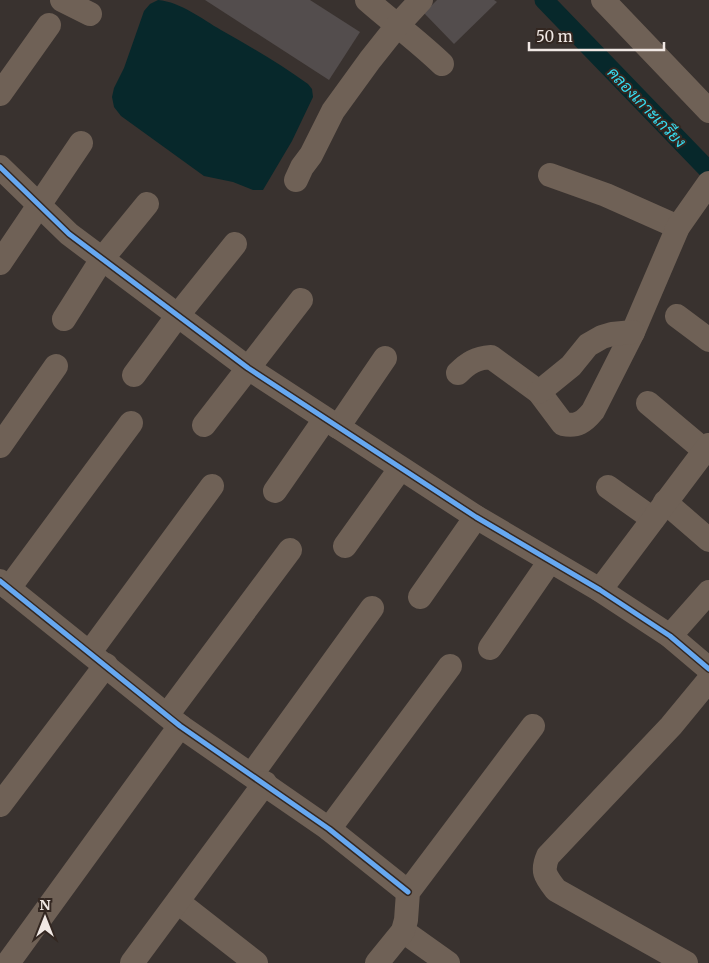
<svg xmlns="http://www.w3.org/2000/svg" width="709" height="963" viewBox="0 0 709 963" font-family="Merriweather,Sarabun,serif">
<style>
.water{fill:#07282b}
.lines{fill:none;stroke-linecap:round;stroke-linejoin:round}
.canal{stroke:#07282b;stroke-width:19}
.building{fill:#534d4d}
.minor{stroke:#6f6156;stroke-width:24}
.cycleway-casing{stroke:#332721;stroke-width:8}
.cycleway{stroke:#66a8f1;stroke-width:5}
.labels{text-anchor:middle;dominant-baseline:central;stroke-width:4;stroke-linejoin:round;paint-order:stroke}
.water-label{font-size:16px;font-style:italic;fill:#37ddf1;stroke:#332721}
</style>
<rect width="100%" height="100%" fill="#39322f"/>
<path class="water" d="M158,0C181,2 202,19 221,30C251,47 280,64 308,84L312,89L313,97L292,141L263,190H253L233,182L204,176L121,116L114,107L112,97L114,88L124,68L144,11L150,4Z"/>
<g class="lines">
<path class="canal" d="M544,0L709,171"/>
</g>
<g class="building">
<path d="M205,0H310L360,32L329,80Z"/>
<path d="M437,0H494L497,2L454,44L424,13Z"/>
</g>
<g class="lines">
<g class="minor">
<path d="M62,0L90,14"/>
<path d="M367,0C392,22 418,41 442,64"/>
<path d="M603,0L709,111"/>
<path d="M0,94L49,25"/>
<path d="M0,167L69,234L248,368L476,517L600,590L670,636L709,669"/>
<path d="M550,175L606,195L678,227"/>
<path d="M296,180L302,167L311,155L333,111L370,60L397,26L421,0"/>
<path d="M0,263L81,143"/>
<path d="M677,316L709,340"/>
<path d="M64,319L102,259L147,204"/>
<path d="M458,373C468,363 476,358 491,357L539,392L563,424C577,427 584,422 593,411L633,332L678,227L709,183"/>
<path d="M134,375L178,315L235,244"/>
<path d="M539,392L571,366L588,345L602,337L612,334L633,332"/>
<path d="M648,403L704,450"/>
<path d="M204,425L301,300"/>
<path d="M338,427L385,358"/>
<path d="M0,446L56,366"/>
<path d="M608,487L653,519"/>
<path d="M275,491L325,419"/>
<path d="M665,502L709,540"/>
<path d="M345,546L400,469"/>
<path d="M0,581L180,726L329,829L408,892"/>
<path d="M9,588L131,423"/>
<path d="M600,590L709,445"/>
<path d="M420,597L476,517"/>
<path d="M670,636L709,592"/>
<path d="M490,648L550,561"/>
<path d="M90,652L212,486"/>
<path d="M167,715L290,550"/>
<path d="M252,774L372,608"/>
<path d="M0,805L106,665"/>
<path d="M329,829L450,666"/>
<path d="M178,902L256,963"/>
<path d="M403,931L448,963"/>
<path d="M8,963L180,726"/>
<path d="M132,963L265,783"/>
<path d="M377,963L403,931L406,920L408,892L533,726"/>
<path d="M686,963L556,890C546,877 541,872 548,856L671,726L709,680"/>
</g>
<defs>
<g id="cycleway">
<path d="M0,167L69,234L248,368L476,517L600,590L670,636L709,669"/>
<path d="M0,581L180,726L329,829L408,892"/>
</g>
</defs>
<use href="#cycleway" class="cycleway-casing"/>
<use href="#cycleway" class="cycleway"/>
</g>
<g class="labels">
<g class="water-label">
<text transform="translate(647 107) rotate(46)">คลองเกาะเกรียง</text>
</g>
</g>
<g transform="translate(45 918)" stroke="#332721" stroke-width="4" paint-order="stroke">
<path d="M0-4L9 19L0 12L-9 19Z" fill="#f0e8e4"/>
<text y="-8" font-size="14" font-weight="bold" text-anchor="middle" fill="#f0e8e4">N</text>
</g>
<path d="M529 42v8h135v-8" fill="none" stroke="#f0e8e4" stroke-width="2.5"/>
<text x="536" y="42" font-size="15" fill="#f0e8e4" stroke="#332721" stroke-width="4" paint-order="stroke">50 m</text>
</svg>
